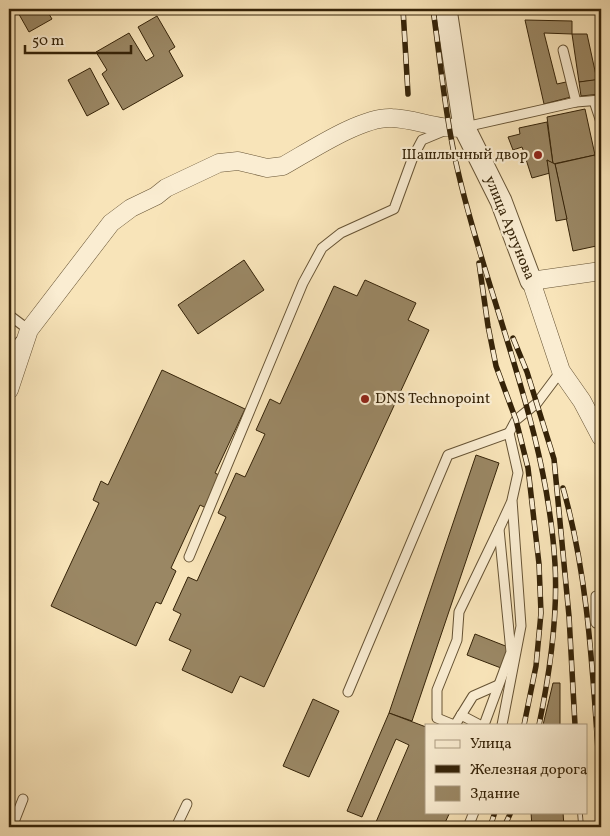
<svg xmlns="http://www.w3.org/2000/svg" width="610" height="836" viewBox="0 0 610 836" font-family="Vollkorn,serif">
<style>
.building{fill:#9a8764;stroke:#352308}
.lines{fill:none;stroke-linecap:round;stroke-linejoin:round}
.service-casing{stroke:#665334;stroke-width:11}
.minor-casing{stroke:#665334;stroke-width:19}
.tertiary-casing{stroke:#665334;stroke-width:23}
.service{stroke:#faedd2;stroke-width:9}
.minor{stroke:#faedd2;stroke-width:18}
.tertiary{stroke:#faedd2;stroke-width:21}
.rail-casing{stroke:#352308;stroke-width:5.5}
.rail{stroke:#faedd2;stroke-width:4;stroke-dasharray:11;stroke-linecap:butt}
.poi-dot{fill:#8f2418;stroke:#faedd2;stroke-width:2}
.labels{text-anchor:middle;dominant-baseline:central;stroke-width:4.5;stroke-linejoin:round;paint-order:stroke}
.poi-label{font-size:15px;fill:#352308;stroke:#faedd2;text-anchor:end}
.street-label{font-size:15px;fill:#352308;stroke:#faedd2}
</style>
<rect width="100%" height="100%" fill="#f8e4b9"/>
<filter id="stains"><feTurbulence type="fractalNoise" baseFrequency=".004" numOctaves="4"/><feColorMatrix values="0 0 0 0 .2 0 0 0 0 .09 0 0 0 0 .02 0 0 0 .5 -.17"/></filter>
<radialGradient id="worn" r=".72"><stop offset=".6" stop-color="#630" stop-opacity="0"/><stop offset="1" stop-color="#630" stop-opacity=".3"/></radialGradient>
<g class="building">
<path d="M16,9H46L52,19L29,32Z"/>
<path d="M157,16L175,47L169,51L183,76L123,110L102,74L107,70L96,52L129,33L146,61L154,56L138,27Z"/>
<path d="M525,20L572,21V34L544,33L557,84L566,82L571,97L544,104Z"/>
<path d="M572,34H587L597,80L579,82Z"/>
<path d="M90,68L109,104L87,116L68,80Z"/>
<path d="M601,79V94L581,96L579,82Z"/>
<path d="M585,109L595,155L553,164L547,117Z"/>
<path d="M547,122L553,164L547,160L550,173L532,178L522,147L513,150L508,137L520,134L519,128Z"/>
<path d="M595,155L601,184V245L573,251L555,164Z"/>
<path d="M547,160L555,164L567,219L556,221Z"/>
<path d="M244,260L264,290L198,334L178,305Z"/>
<path d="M365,280L416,303L408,320L429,330L264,687L240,676L232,693L182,670L191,650L169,640L181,614L173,610L188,577L197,581L226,517L218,513L236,473L245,477L265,434L256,430L270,399L280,404L334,286L357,296Z"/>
<path d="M162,370L245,409L215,473L221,476L206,508L200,505L171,568L176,571L161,604L156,602L136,646L51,606L99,503L93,500L101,481L108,485Z"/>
<path d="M476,455L499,463L412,721L389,713Z"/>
<path d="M475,634L508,647L501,668L467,655Z"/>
<path d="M553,683H560V725H543Z"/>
<path d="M313,699L339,711L309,777L283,766Z"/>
<path d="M389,713L426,727V812H450L443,827H382L376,822L409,745L396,739L362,817L347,811Z"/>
<path d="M531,812H563L564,827H532Z"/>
</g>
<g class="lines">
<defs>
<g id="service">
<path d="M563,50L576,102"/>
<path d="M594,101L601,122"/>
<path d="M465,127L576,102L601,100"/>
<path d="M9,315L29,330L28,331"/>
<path d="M9,355L20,341"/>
<path d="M189,557L303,283L322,248L341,233L394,209L413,157L422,140L446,130"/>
<path d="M596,623V596H601"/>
<path d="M348,692L448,455L509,433"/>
<path d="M461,715L480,725"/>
<path d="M454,725L437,718V690L457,640L459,612L499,529"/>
<path d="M455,725L473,696L498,685"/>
<path d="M484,725L511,652L499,529L511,503"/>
<path d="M502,725L521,626L512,500L518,473L509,433L516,420L537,403L561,371"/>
<path d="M12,827L23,799"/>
<path d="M176,827L187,804"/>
<path d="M468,827L474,812"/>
</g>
<g id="minor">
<path d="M601,271L531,281L561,371L582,401L601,437"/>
<path d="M9,390L29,330L111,223L131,208L156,196L166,188L219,163L238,161L267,168L283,166C310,151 362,116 392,118C417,119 440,131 464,127"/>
</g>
<path id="tertiary" d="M446,9L464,127L501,201L531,281"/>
</defs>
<use href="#service" class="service-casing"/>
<use href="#minor" class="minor-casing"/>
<use href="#tertiary" class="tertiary-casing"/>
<use href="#service" class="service"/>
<use href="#minor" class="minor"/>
<use href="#tertiary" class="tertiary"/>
<defs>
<g id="rail">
<path d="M403,9L408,94"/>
<path d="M433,9C441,66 446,124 460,180C491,308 547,430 555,564C558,617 550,672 539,725"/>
<path d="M479,263L488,326L496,366L516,420L528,468L539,564L541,613L536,666L524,725"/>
<path d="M513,338L527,372L554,459L569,616L575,725"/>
<path d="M563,488C591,586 593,690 601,791"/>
<path d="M580,812L581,827"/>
<path d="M490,827L495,812"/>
<path d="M504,827L511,812"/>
</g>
</defs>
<use href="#rail" class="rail-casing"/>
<use href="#rail" class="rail"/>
</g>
<g class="poi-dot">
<circle cx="538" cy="155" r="5"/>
<circle cx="365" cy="399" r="5"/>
</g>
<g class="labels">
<g class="poi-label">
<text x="528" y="155">Шашлычный двор</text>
<text x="375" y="399" text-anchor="start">DNS Technopoint</text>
</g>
<g class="street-label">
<text transform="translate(509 228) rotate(68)">улица Аргунова</text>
</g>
</g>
<rect width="610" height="836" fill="none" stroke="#f8e4b9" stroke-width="30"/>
<rect x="10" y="10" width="590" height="816" fill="none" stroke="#352308" stroke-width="2.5"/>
<rect x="15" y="15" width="580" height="806" fill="none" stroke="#352308"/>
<rect x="425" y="724" width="162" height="90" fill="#faedd2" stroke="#ab9c81"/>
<rect x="435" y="740" width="25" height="8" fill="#faedd2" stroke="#ab9c81"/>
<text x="470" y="748" font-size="15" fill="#352308">Улица</text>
<rect x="435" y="765" width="25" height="8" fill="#352308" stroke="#ab9c81"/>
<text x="470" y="774" font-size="15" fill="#352308">Железная дорога</text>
<rect x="435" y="786" width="25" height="15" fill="#9a8764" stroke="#ab9c81"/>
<text x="470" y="798" font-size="15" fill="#352308">Здание</text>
<path d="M25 45v8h106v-8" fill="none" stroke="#352308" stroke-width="2.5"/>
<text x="32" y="45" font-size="15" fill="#352308" stroke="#faedd2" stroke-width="4" paint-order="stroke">50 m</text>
<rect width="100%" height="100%" filter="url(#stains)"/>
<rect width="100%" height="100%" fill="url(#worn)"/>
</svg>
